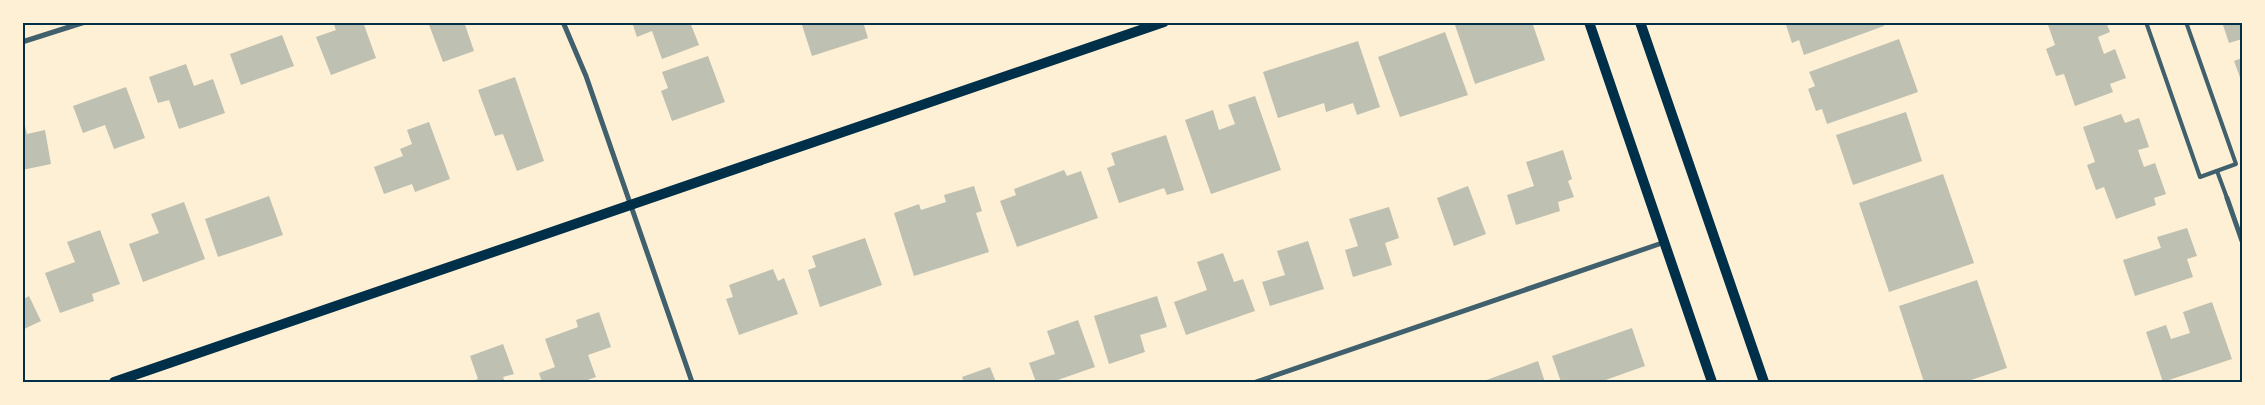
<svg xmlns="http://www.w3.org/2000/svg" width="2265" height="405" viewBox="0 0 2265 405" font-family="Inter,sans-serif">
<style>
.building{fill:#bec0b2}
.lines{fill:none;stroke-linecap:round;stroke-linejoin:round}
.service{stroke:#3f606c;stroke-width:4}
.minor{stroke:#3f606c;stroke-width:5}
.secondary{stroke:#003049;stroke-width:10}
.neatline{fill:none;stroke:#003049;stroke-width:2}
</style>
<rect width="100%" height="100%" fill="#fdf0d5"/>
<g class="building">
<path d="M333,22H363L376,58L331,75L316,37L336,30Z"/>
<path d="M428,22H464L474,51L443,62Z"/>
<path d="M632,22H690L699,45L662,59L652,31L637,37Z"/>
<path d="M801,22H863L868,38L812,56Z"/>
<path d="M1454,22H1532L1545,60L1475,84Z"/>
<path d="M1785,22H1883L1884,26L1804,55L1799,40L1792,43Z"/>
<path d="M2047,22H2106L2110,32L2098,37L2104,54L2115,49L2126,78L2110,84L2113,92L2075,106L2064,74L2056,76L2046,49L2055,45Z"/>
<path d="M2222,22H2242V39L2229,43Z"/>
<path d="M1445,32L1468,95L1400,117L1378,57Z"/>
<path d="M282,35L294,66L241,85L230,54Z"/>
<path d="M1899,39L1918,92L1827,124L1822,109L1816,111L1808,89L1815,86L1809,72Z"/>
<path d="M1358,41L1380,107L1357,115L1353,103L1326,112L1324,103L1278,118L1263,72Z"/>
<path d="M708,56L725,102L672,121L661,91L668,88L662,72Z"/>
<path d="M2242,58V83L2234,61Z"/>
<path d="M186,64L194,86L213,79L225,113L179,129L169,100L158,103L149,77Z"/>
<path d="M515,77L544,161L517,171L503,134L495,136L478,90Z"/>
<path d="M126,87L145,138L114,149L105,125L83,133L73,106Z"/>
<path d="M1255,96L1281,170L1211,194L1185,120L1213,110L1219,130L1235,124L1228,105Z"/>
<path d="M1906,112L1922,161L1853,185L1836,135Z"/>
<path d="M22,114L27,134L45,130L51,164L22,170Z"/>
<path d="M2121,114L2125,123L2139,118L2149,147L2138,150L2144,167L2155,163L2166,194L2154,198L2156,205L2116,219L2104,187L2096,190L2087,165L2095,162L2083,127Z"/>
<path d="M429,122L450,179L415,192L412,184L384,194L374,167L403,156L400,149L412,144L407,130Z"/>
<path d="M1166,135L1184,190L1167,195L1164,188L1119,203L1107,168L1115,165L1111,153Z"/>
<path d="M1563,150L1572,179L1568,181L1574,197L1558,202L1560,211L1516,225L1507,195L1534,186L1526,162Z"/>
<path d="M1064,170L1067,176L1081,171L1098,218L1017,247L1000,201L1016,195L1014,189Z"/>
<path d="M1943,174L1974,263L1889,292L1859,203Z"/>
<path d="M974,186L982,211L976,213L989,252L914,276L894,213L919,204L921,210L946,202L944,195Z"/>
<path d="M1468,186L1486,234L1454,246L1437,198Z"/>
<path d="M269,196L283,235L218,257L205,219Z"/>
<path d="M184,202L205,259L143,282L129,244L159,233L151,214Z"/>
<path d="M1389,207L1399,238L1385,243L1392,265L1353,277L1345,250L1358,246L1349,219Z"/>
<path d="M2187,228L2197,256L2187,259L2193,277L2135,296L2123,260L2161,248L2157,237Z"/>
<path d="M100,230L120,284L92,294L94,301L60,313L45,273L75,262L67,242Z"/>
<path d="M865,238L882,285L820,307L808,270L816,267L812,256Z"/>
<path d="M1308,241L1324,289L1270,306L1262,282L1285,275L1277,251Z"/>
<path d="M1223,253L1234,282L1243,279L1255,311L1186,335L1174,302L1207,290L1197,262Z"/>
<path d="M773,269L778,281L784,278L798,314L739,335L726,299L733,297L729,285Z"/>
<path d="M1977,280L2007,368L1965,382H1924L1899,306Z"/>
<path d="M29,296L41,321L22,330V300Z"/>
<path d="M1157,296L1167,327L1140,335L1145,352L1109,364L1094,316Z"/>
<path d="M2212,302L2232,359L2163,382L2146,332L2166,325L2171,339L2190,333L2183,312Z"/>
<path d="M599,312L611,347L588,355L596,377L582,382H542L539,373L555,367L545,339L578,327L576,320Z"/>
<path d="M1078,320L1095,367L1052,382H1036L1029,363L1055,354L1047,331Z"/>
<path d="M1632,328L1645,366L1600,382H1561L1552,356Z"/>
<path d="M503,344L514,374L503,377L505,382H469L478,379L470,356Z"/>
<path d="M1538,361L1545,382H1481Z"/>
<path d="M990,367L996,382H964L962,377Z"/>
</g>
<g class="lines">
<g class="service">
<path d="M2146,22L2200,177L2236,164L2186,22"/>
<path d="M2217,171L2227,198"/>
</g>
<g class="minor">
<path d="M563,22L586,76L692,382"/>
<path d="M22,42L85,22"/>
<path d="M2227,198L2242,241"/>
<path d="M1256,382L1665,242"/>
</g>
<g class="secondary">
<path d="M1589,22L1712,382"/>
<path d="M1640,22L1764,382"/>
<path d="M114,382L1164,22"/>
</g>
</g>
<rect width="2265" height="405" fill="none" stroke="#fdf0d5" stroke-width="48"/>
<rect x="24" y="24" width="2217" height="357" class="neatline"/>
</svg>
